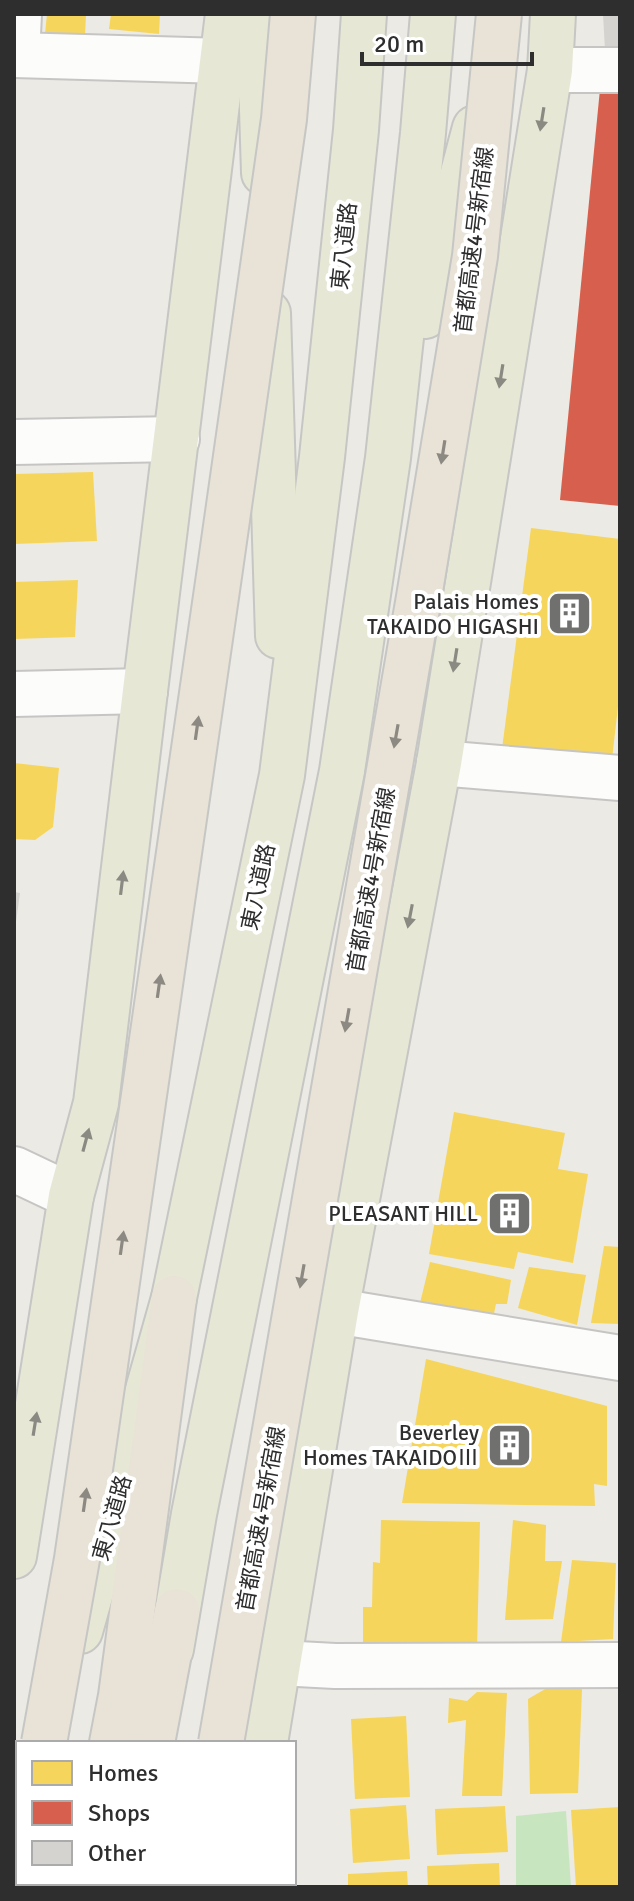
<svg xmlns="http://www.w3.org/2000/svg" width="634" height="1901" viewBox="0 0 634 1901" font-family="Signika,'Noto Sans JP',sans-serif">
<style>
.green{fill:#c7e6bf}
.homes{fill:#f6d55c}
.shops{fill:#d6604d}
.building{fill:#d4d3cf}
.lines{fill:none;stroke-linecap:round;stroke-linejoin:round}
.minor-casing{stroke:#c6c5c4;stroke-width:48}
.major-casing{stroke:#c6c6c4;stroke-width:48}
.highway-casing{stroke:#c6c6c4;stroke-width:48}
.minor{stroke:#fcfcfb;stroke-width:44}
.major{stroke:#e7e7d6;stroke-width:44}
.highway{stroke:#e9e2d6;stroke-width:44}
.highway-bridge-casing{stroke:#c6c6c4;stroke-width:48;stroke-linecap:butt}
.highway-bridge{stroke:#e9e2d6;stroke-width:44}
.oneway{fill:#8a8a82}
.oneway2{fill:#8c8882}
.labels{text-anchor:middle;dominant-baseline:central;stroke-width:8;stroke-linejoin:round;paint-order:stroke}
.street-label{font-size:22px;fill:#2e2e2e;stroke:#fff}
.poi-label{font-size:22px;fill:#2e2e2e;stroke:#fff;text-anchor:end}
</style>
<rect width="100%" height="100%" fill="#ebeae4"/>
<path class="green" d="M566,1811L571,1887H516V1816Z"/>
<g class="homes">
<path d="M47,14H86L85,36L45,34Z"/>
<path d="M111,14H160L159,34L109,29Z"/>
<path d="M93,472L97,541L14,544V474Z"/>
<path d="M531,528L620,539V689L611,768L500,764Z"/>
<path d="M78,580L75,637L14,639V582Z"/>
<path d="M14,763L59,768L53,827L35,840L14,839Z"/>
<path d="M454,1112L565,1133L558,1169L588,1174L573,1263L518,1252L514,1269L429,1254Z"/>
<path d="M604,1246L620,1247V1324L591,1323Z"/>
<path d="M430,1262L511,1280L507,1304H496L493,1318L420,1303Z"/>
<path d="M529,1267L586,1275L577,1325L518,1308Z"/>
<path d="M426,1359L607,1406V1486L594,1484L595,1506L402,1503Z"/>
<path d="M381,1520L480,1522L477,1650L363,1646V1607H372L373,1562L380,1563Z"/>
<path d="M513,1520L546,1525L545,1561H562L553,1619L505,1620Z"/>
<path d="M572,1560L616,1563L613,1639L561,1642Z"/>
<path d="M547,1688L582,1689L578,1793L530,1794L528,1699Z"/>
<path d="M477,1692L507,1693L502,1796H462L466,1720L448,1723L449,1698L467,1701Z"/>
<path d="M406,1716L410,1797L355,1799L351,1719Z"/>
<path d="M406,1805L410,1859L353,1863L350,1809Z"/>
<path d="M505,1806L508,1852L437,1855L435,1809Z"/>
<path d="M620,1807V1887H576L571,1810Z"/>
<path d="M499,1863L500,1887H428L427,1866Z"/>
<path d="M407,1871L408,1887H348V1874Z"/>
</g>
<path class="shops" d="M600,89L620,91V506L560,500Z"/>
<g class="building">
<path d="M603,14H620V49L605,50Z"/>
<path d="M14,892L20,893L16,922H14Z"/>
</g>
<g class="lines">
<defs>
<g id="minor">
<path d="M14,55L224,61"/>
<path d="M17,55L19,14"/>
<path d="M550,70H620"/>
<path d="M14,442L177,439"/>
<path d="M14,694L145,691"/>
<path d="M439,763L620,778"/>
<path d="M14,1169L71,1196"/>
<path d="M336,1311L620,1358"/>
<path d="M279,1663L335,1666L620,1665"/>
</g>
<g id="major">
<path d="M259,14L264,173"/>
<path d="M268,313L278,636"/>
<path d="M425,316L475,128"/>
<path d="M14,1556L71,1196L96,1103L145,691L228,14"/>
<path d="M80,1631L174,1298L282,775L322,457L356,130L364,14"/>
<path d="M171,1649L194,1514L342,771L388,458L423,133L433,14"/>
<path d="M265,1743L336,1311L439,763L550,70L553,14"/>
<path d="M242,1887V1883"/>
</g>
<g id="highway">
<path d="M112,1743L121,1696L174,1298"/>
<path d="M152,1743L177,1611"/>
<path d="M19,1887L20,1883"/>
<path d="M84,1887V1883"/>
<path d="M124,1887L125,1883"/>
<path d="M194,1887V1883"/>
</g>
</defs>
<use href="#minor" class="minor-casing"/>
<use href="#major" class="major-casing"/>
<use href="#highway" class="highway-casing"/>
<use href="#minor" class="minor"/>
<use href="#major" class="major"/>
<use href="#highway" class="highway"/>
<defs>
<g id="highway-bridge">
<path d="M44,1743L77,1559L220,569L284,119L293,14"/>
<path d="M221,1743L419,597L475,256L499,14"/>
</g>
</defs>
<use href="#highway-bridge" class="highway-bridge-casing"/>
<use href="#highway-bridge" class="highway-bridge"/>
</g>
<defs><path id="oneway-solid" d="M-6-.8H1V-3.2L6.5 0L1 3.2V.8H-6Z" transform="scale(2)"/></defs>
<g class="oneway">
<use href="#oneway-solid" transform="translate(542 119) rotate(99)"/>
<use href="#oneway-solid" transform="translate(501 376) rotate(99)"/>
<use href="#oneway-solid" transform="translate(455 660) rotate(99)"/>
<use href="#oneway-solid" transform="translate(122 883) rotate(-83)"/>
<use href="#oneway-solid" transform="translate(410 916) rotate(101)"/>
<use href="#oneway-solid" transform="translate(86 1140) rotate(-75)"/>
<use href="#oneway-solid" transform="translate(35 1424) rotate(-81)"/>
</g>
<g class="oneway2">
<use href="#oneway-solid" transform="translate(443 452) rotate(99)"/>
<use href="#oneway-solid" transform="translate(197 728) rotate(-82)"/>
<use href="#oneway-solid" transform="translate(396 736) rotate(100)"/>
<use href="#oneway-solid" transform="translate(159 986) rotate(-82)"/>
<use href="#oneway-solid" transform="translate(347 1020) rotate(100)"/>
<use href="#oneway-solid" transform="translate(122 1243) rotate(-82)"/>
<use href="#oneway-solid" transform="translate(302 1276) rotate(100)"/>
<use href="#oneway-solid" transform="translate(85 1500) rotate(-82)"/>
</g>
<defs>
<symbol id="building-square" viewBox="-11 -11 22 22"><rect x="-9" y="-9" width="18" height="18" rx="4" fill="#70706e" stroke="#fff"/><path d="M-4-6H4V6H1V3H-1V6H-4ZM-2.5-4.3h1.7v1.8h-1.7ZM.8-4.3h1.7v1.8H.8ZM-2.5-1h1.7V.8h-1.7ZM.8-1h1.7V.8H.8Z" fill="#fff"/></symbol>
</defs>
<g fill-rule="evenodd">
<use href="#building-square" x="544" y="588" width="51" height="51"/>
<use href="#building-square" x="484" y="1188" width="51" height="51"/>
<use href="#building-square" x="484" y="1420" width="51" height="51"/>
</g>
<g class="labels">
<g class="street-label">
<text transform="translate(474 240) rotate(-83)">首都高速4号新宿線</text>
<text transform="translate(344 246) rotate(-84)">東八道路</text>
<text transform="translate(371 880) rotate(-80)">首都高速4号新宿線</text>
<text transform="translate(258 887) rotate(-78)">東八道路</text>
<text transform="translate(112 1518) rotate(-74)">東八道路</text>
<text transform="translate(261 1519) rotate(-80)">首都高速4号新宿線</text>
</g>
<g class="poi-label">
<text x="539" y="601">Palais Homes<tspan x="539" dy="25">TAKAIDO HIGASHI</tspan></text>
<text x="478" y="1213">PLEASANT HILL</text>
<text x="479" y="1432">Beverley<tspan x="479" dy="25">Homes TAKAIDOⅢ</tspan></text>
</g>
</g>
<rect width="634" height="1901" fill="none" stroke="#2e2e2e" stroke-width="32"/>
<rect x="16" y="1741" width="280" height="144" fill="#ffffff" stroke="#ababab" stroke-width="2"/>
<rect x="32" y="1761" width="40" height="24" fill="#f6d55c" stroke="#ababab" stroke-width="2"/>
<text x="88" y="1781" font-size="24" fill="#2e2e2e">Homes</text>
<rect x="32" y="1801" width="40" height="24" fill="#d6604d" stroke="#ababab" stroke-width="2"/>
<text x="88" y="1821" font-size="24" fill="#2e2e2e">Shops</text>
<rect x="32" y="1841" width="40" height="24" fill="#d4d3cf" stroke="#ababab" stroke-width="2"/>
<text x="88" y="1861" font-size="24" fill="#2e2e2e">Other</text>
<path d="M362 52v12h170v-12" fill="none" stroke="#2e2e2e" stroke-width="4"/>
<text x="374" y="52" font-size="24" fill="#2e2e2e" stroke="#ffffff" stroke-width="6" paint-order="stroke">20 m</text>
</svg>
